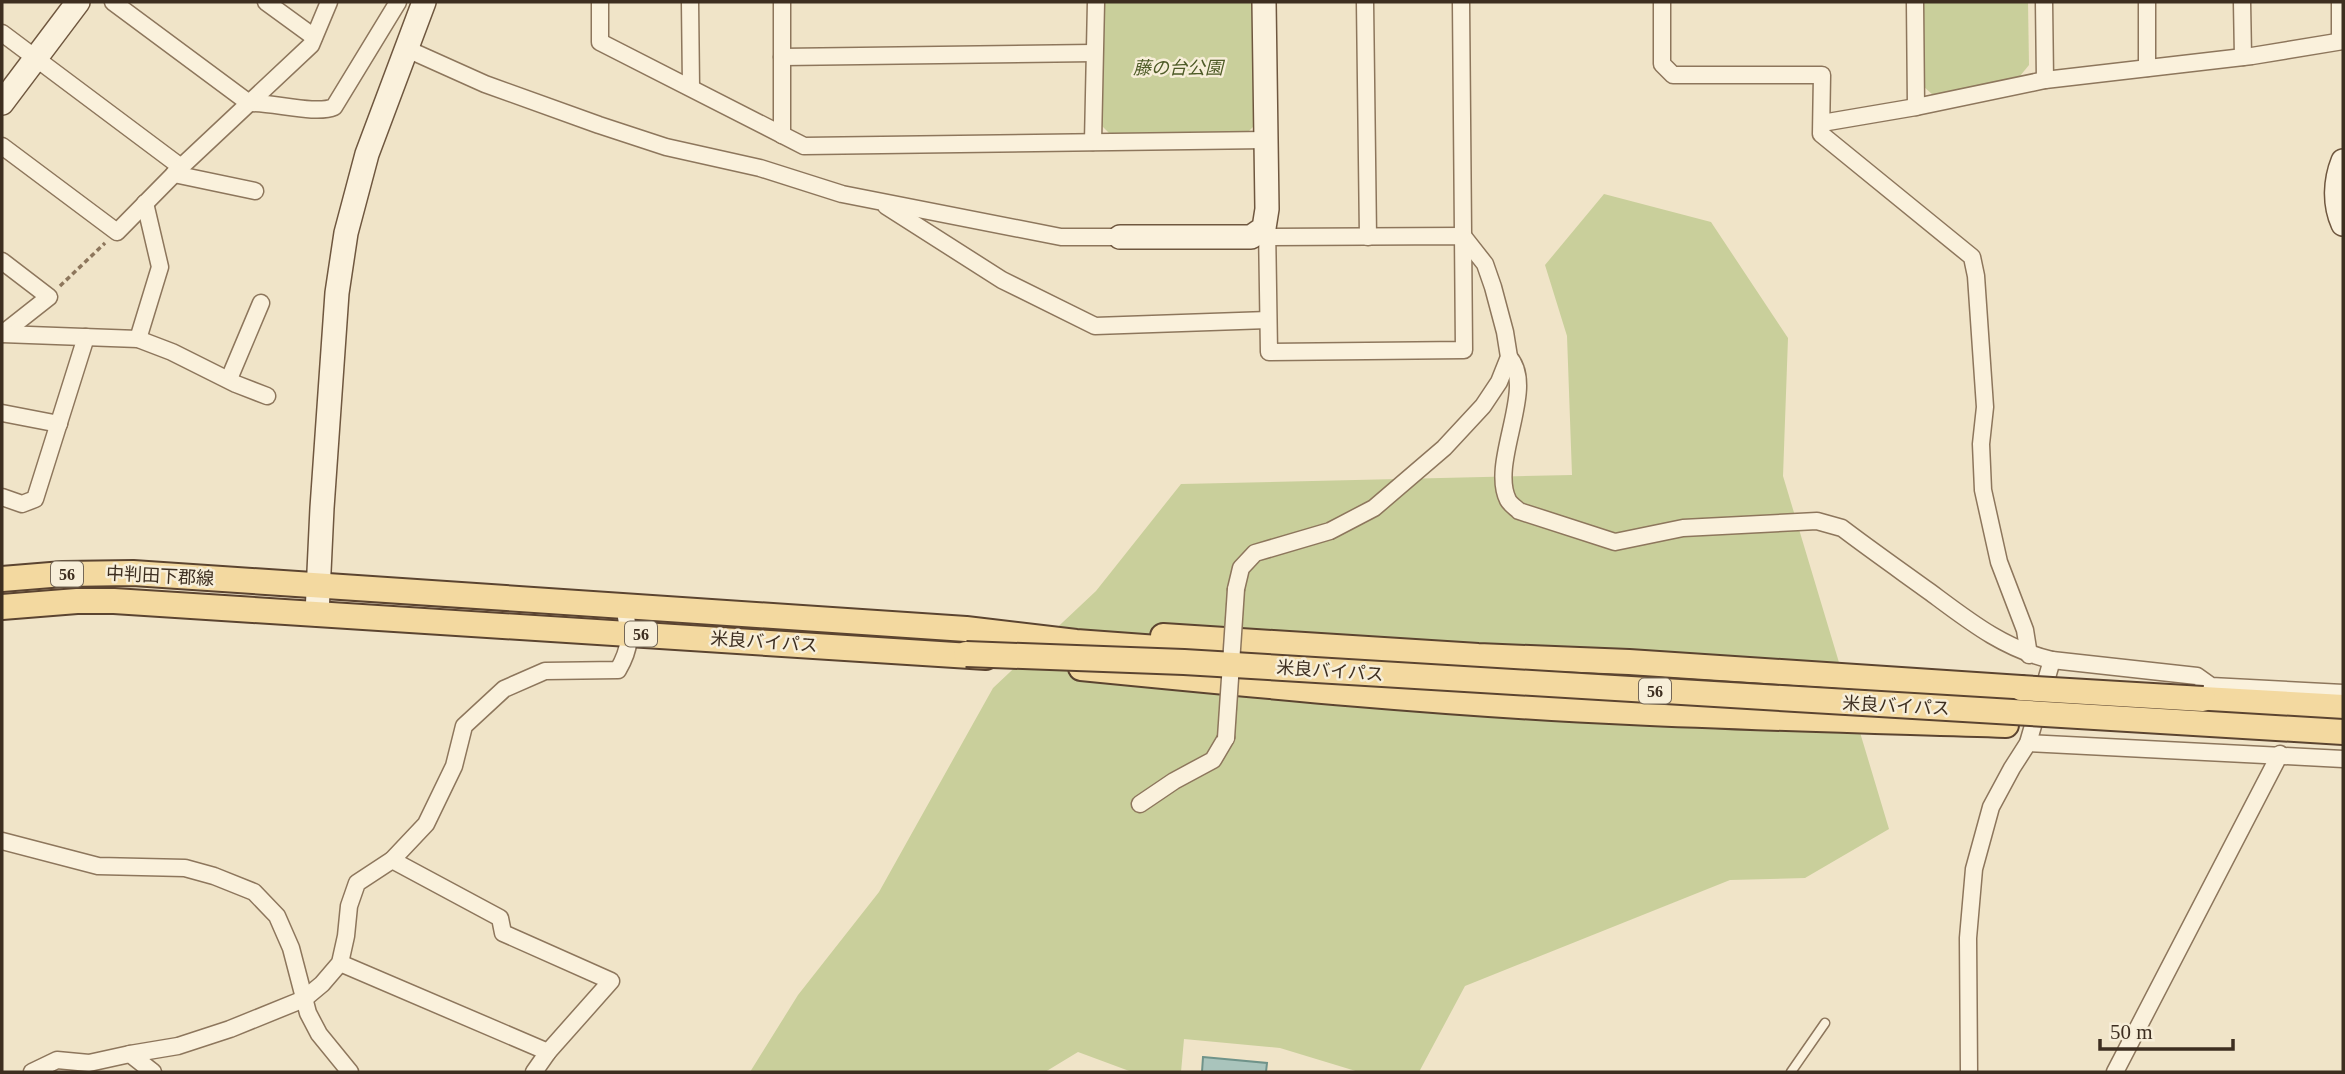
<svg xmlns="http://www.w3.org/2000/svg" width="2345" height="1074" viewBox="0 0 2345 1074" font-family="'Times New Roman','Noto Sans JP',serif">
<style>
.green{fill:#c9cf9b}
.water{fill:#a9c4bc;stroke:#6f938a;stroke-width:2}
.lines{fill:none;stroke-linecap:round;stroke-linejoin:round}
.lane-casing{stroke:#8d765c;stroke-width:11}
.street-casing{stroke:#8d765c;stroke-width:19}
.secondary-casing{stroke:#6f573f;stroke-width:26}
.primary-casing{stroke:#5b4430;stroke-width:28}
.path{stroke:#8d765c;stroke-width:3.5;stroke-dasharray:5 3.5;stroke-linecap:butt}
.lane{stroke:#faf1dc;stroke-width:8}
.street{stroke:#faf1dc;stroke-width:16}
.secondary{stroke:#faf1dc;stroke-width:23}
.primary{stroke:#f3d9a0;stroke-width:24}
.street-bridge-casing{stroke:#8d765c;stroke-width:19;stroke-linecap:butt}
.primary-bridge-casing{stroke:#5b4430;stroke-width:28;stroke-linecap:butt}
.street-bridge{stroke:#faf1dc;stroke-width:16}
.primary-bridge{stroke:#f3d9a0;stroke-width:24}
.labels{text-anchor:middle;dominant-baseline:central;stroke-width:5;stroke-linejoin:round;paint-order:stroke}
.shield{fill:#f7eed8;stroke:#756857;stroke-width:2}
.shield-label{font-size:16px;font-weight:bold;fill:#3d2e20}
.park-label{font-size:18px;font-style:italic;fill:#4d5a26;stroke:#f7eed8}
.street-label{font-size:18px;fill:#3d2e20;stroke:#f7eed8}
</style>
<rect width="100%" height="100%" fill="#f0e4c8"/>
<g class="green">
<path d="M1101,2H1253L1254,126L1247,133L1110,134L1101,125Z"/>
<path d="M1921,2H2028L2029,65L2020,76L1933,95L1923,86Z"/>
<path d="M1604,194L1711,222L1788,338L1783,476L1889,829L1805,878L1730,880L1465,986L1419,1072H1359L1280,1048L1184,1039L1181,1072H1132L1078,1052L1045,1072H750L798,995L879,892L993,688L1096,591L1181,484L1572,475L1567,336L1545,265Z"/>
</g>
<path class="water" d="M1203,1057L1267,1063L1266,1072H1202Z"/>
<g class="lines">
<defs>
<path id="lane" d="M1791,1072L1825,1023"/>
<g id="street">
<path d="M113,2L249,103C272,102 316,115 334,107L398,2"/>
<path d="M266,2L314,37"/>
<path d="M600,2V42L804,146L1266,140"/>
<path d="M690,2L691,87"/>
<path d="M782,2V135"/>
<path d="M1365,2L1368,237"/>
<path d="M1662,2V64L1673,75H1822L1821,134L1972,257L1976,276L1985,407L1981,444L1983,490L1999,562L2025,630L2029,655"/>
<path d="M1915,2L1916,107"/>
<path d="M2044,2L2045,80"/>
<path d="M2147,2V68"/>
<path d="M2242,2L2243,57"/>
<path d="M2340,2V41"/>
<path d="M2,33L181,167"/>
<path d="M407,49L485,84L599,125L666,147L760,168L842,194L1061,237H1120"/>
<path d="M782,57L1094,53"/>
<path d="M1822,123L1916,107L2045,80L2252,56L2343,41"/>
<path d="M1093,142L1096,2"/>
<path d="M2,146L117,232L181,167L311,45L329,2"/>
<path d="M174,174L255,191"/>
<path d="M886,206L1002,280L1095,326L1268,320"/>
<path d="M1267,226L1269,352L1464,350L1461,2"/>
<path d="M2,261L49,297L2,334"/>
<path d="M2,334L138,339L172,352L236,384L267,396"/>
<path d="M138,339L160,267L145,203"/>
<path d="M1509,357C1537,388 1489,462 1508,500C1510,504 1516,508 1519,511L1615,542L1683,528L1817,521L1842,528C1871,550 1901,571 1930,592C1969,621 2004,649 2052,660L2197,676L2211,686L2343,693"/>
<path d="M229,379L261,303"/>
<path d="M2,413L59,424"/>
<path d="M2,497L22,504L35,499L86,337"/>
<path d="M1236,589L1241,568L1255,553L1330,531L1374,508L1444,448L1483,406L1499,382L1509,357L1505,332L1493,287L1485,264L1463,236L1267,237"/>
<path d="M2028,743L2343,759"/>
<path d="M1140,804L1174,781L1213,760L1226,738"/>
<path d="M2,841L98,866L185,868L214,876L254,892L277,916L291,948L308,1013L319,1034L350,1072"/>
<path d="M392,860L500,918L503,933L611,981L548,1052L534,1072"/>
<path d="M340,963L548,1052"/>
<path d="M130,1054L178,1046L230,1029L304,999L322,984L340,963L346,936L349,906L357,883L392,860L426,824L454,766L464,726L504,689L545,671L618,670C633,644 629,634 624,606"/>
<path d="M32,1072L57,1060L89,1063L130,1054L153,1072"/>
<path d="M1969,1072L1968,938L1974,869L1991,807L2012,768L2028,743L2052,660"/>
<path d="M2115,1072L2280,754"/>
</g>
<g id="secondary">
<path d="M2,103L78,2"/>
<path d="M2343,161C2335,181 2334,204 2343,224"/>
<path d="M1120,237H1251L1264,228L1267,209L1264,2"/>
<path d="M317,614L322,508L337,293L346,233L367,154L424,2"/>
</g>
<g id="primary">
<path d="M2,579L63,574L133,573L966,629L1076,642L1185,650"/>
<path d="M2,607L77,601H114L986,657"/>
<path d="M1163,636L1478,656L1629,662L2021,688"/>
<path d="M1081,668C1264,686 1447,704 1630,712C1755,718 1881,721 2006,725"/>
<path d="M2203,699L2343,707"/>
</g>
</defs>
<use href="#lane" class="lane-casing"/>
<use href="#street" class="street-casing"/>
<use href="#secondary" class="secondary-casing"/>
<use href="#primary" class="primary-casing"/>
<path class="path" d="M60,286L105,243"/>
<use href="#lane" class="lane"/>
<use href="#street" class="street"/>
<use href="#secondary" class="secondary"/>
<use href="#primary" class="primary"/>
<defs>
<path id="street-bridge" d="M1226,738L1236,589"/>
<g id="primary-bridge">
<path d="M966,654L1184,662L2343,732"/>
<path d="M2021,688L2203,699"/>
</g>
</defs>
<use href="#street-bridge" class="street-bridge-casing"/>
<use href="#primary-bridge" class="primary-bridge-casing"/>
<use href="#street-bridge" class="street-bridge"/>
<use href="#primary-bridge" class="primary-bridge"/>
</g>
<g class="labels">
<g class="shield">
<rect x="51" y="561.5" width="32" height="25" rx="5"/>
<rect x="625" y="621.5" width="32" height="25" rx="5"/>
<rect x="1639" y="678.5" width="32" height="25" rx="5"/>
</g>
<g class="shield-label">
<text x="67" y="574">56</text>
<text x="641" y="634">56</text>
<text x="1655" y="691">56</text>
</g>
<g class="park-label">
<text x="1178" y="68">藤の台公園</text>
</g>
<g class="street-label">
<text transform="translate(160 576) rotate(3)">中判田下郡線</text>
<text transform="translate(764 642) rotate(4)">米良バイパス</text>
<text transform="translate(1330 671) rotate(4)">米良バイパス</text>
<text transform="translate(1896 706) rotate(3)">米良バイパス</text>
</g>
</g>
<rect width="2345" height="1074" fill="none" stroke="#3d2e20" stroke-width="7"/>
<path d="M2100 1039v10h133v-10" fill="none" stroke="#3d2e20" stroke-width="3.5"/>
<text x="2110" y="1039" font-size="21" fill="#3d2e20" stroke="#f7eed8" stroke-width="5" paint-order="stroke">50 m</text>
</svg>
